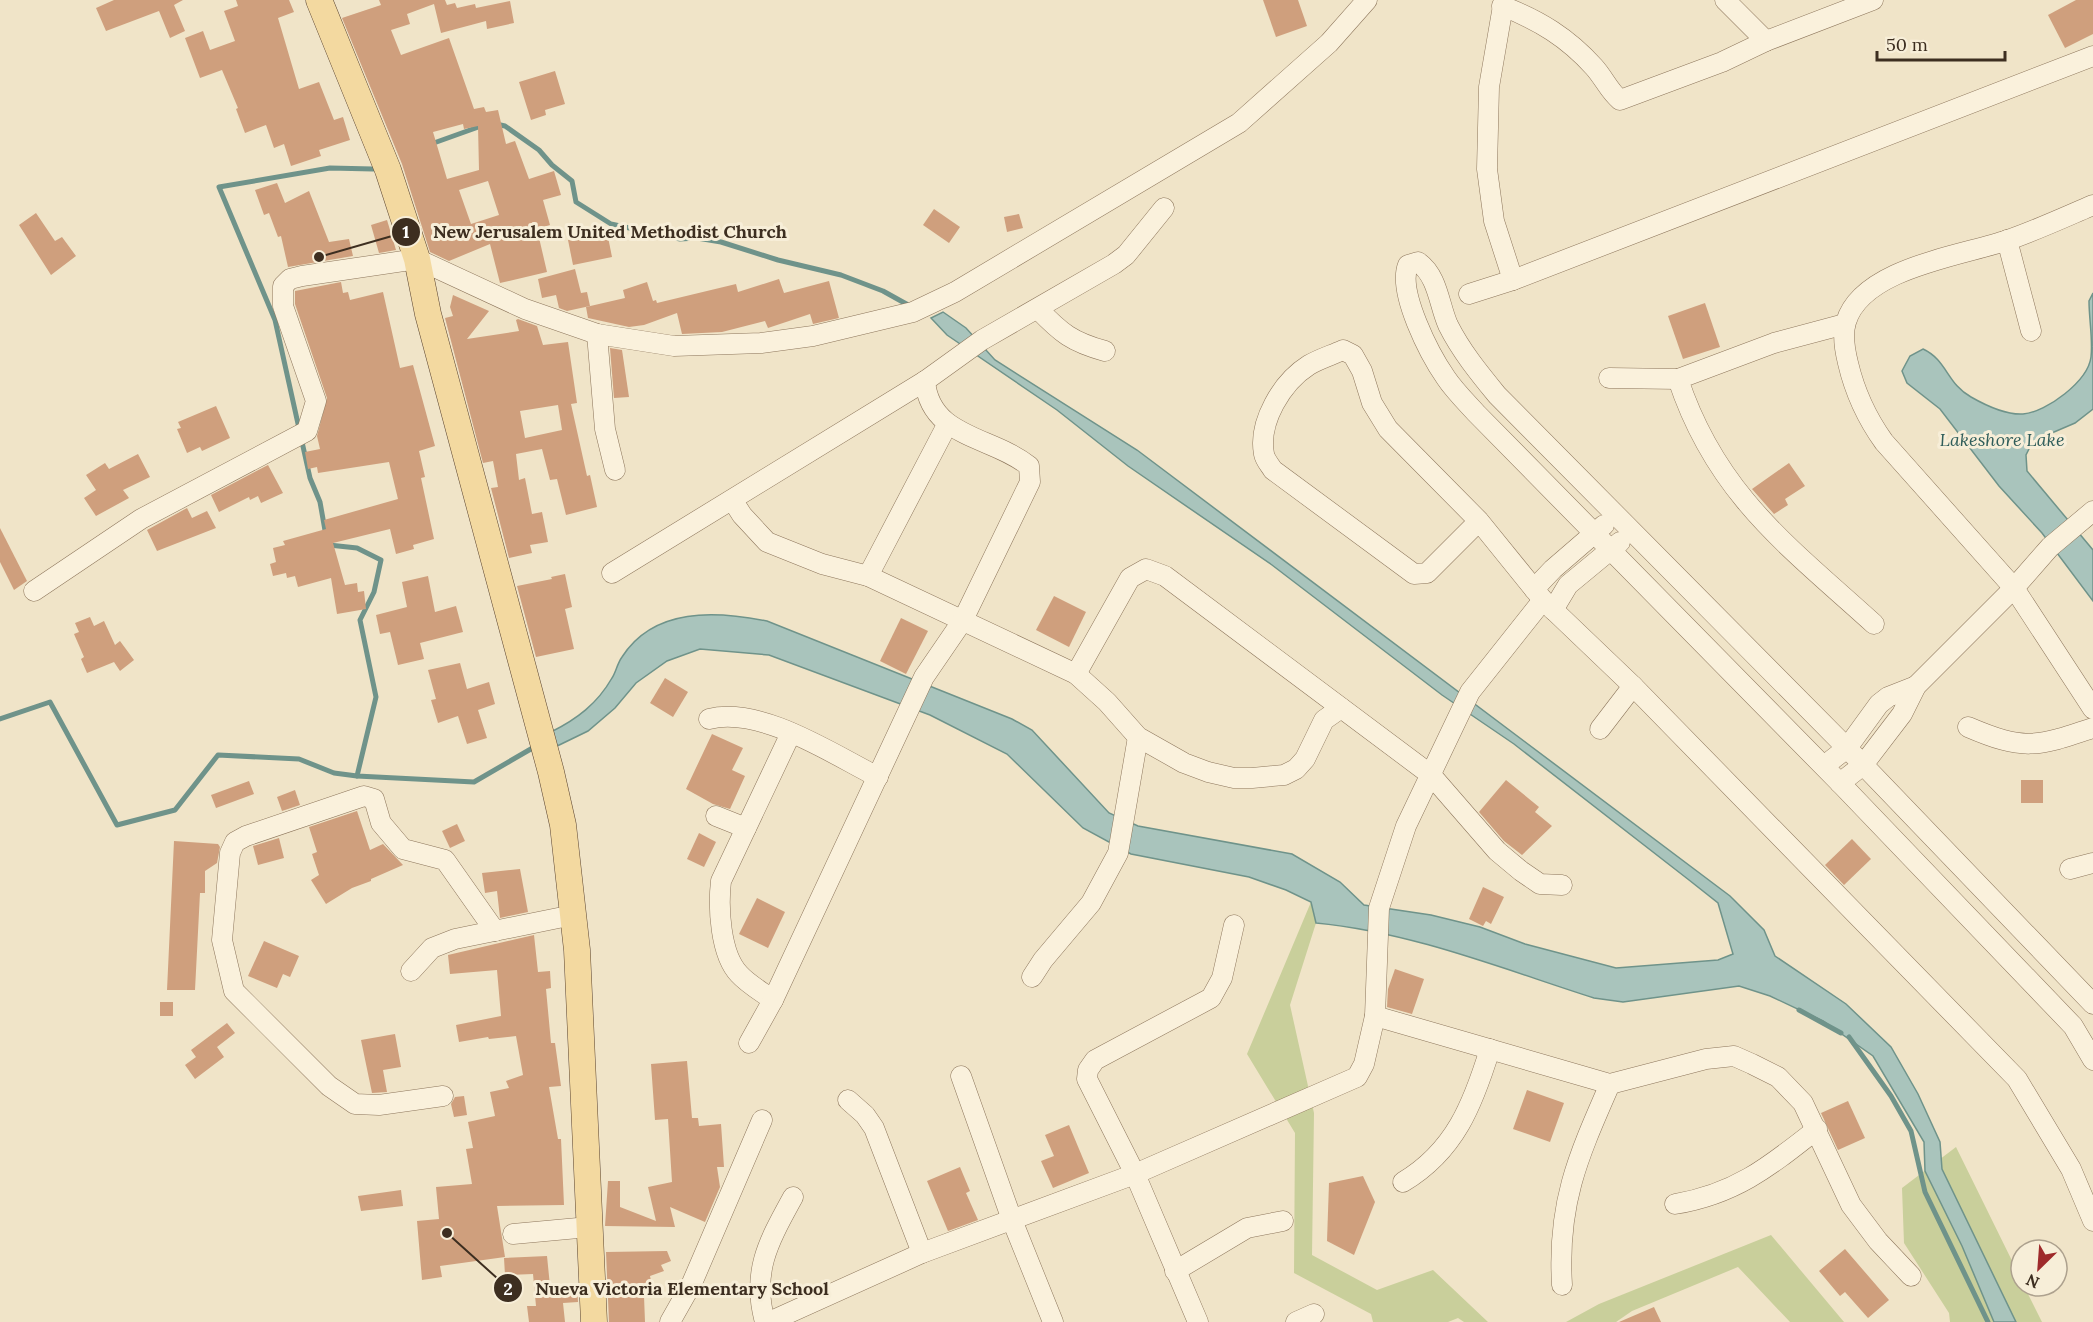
<svg xmlns="http://www.w3.org/2000/svg" width="2093" height="1322" viewBox="0 0 2093 1322" font-family="Lora,serif">
<style>
.green{fill:#c9cf9b}
.water{fill:#a9c4bc;stroke:#6f938a;stroke-width:1.5}
.lines{fill:none;stroke-linecap:round;stroke-linejoin:round}
.stream{stroke:#6f938a;stroke-width:5}
.building{fill:#cf9f7d;fill-rule:evenodd}
.minor-casing{stroke:#8d765c;stroke-width:21}
.major-casing{stroke:#5b4430;stroke-width:27}
.minor{stroke:#faf1dc;stroke-width:20}
.major{stroke:#f3d9a0;stroke-width:26}
.labels{text-anchor:middle;dominant-baseline:central;stroke-width:6;stroke-linejoin:round;paint-order:stroke}
.water-label{font-size:18px;font-style:italic;fill:#2f5d5a;stroke:#f7eed8}
.leader{fill:none;stroke:#3d2e20;stroke-width:2}
.callout-dot{fill:#3d2e20;stroke:#f7eed8;stroke-width:2}
.mark-label{font-size:18px;text-anchor:middle;font-weight:bold;fill:#fff}
.callout-label{font-size:18px;text-anchor:middle;font-weight:bold;fill:#3d2e20;stroke:#f7eed8;stroke-width:6;stroke-linejoin:round;paint-order:stroke}
</style>
<rect width="100%" height="100%" fill="#f0e4c8"/>
<g class="green">
<path d="M1311,902L1316,923L1290,1005L1314,1113L1312,1255L1377,1290L1433,1270L1488,1322H1464L1458,1318L1448,1322H1373L1371,1314L1294,1273L1295,1133L1247,1054Z"/>
<path d="M1956,1147L2021,1279V1286H2024L2042,1322H1950L1949,1313L1904,1243L1902,1188Z"/>
<path d="M1771,1235L1844,1322H1790L1738,1267L1632,1311L1616,1322H1566L1599,1304Z"/>
</g>
<g class="water">
<path d="M2093,293V409L2075,423L2033,441L2026,455L2027,471L2093,550V601L2042,533L1999,486L1940,409L1907,383L1902,371L1910,356L1923,349C1947,360 1947,384 1971,397C1985,405 2006,415 2023,414C2047,412 2088,381 2091,357C2093,339 2089,319 2089,301Z"/>
<path d="M943,312L966,328L995,360L1137,450L1730,896L1764,930L1775,956L1846,1004L1891,1047L1918,1094L1940,1142L1942,1169L2016,1322H1994L1962,1246L1925,1171L1924,1142L1873,1056L1823,1021L1770,996L1739,986L1623,1002L1594,998C1503,969 1411,932 1316,923L1311,902L1286,890L1249,877L1131,854L1083,828L1007,754L930,715L769,655L700,649L667,661L636,683L615,708L588,731L553,748L551,732C577,719 597,704 612,678C616,672 617,664 622,657C654,607 716,611 767,621L1012,719L1032,730L1109,813L1138,826L1292,854L1340,882L1364,905L1431,915L1480,927L1525,944L1616,968L1718,960L1733,954L1718,903L1689,880L1514,744L1442,695L1272,565L1128,466L1057,410L947,335L931,318Z"/>
</g>
<g class="lines">
<g class="stream">
<path d="M496,124L505,126L539,150L552,165L572,181L576,202L611,224L680,239L697,238L721,242L778,260L841,275L883,291L910,306"/>
<path d="M431,144L484,125"/>
<path d="M326,536L320,502L310,478L275,320L219,187L330,168L373,169L378,166"/>
<path d="M329,545L357,548L381,560L374,592L360,620L376,697L357,776"/>
<path d="M0,719L50,702L117,825L175,810L218,755L299,759L334,773L357,776L474,782L536,746"/>
<path d="M1799,1010L1841,1033"/>
<path d="M1849,1037L1891,1096L1911,1131L1925,1192L1988,1322"/>
</g>
</g>
<g class="building">
<path d="M114,0H183L174,5L185,31L170,38L159,11L106,31L96,8Z"/>
<path d="M236,0H289L294,12L278,18L299,89L319,82L334,120L343,117L350,140L319,150L321,156L291,166L284,144L274,148L266,125L245,133L236,109L238,108L222,70L200,78L185,38L203,31L210,50L235,41L224,11L238,6Z"/>
<path d="M379,0H445L447,5L455,3L457,8L475,4L476,8L510,1L514,23L487,29L486,21L441,33L434,4L407,14L410,24L391,30L401,55L449,38L474,109L484,107L486,112L498,110L506,144L515,141L529,179L554,171L561,195L543,200L550,225L537,229L547,272L500,283L490,244L449,261L430,252L402,164L342,18L381,5ZM463,124L464,129L478,126L479,170L447,179L433,132ZM488,181L499,215L471,224L459,190Z"/>
<path d="M1263,0H1298L1307,26L1276,37Z"/>
<path d="M2076,0H2093V34L2065,48L2048,15Z"/>
<path d="M555,71L565,104L545,110L546,115L531,120L519,82Z"/>
<path d="M277,183L285,203L309,191L329,242L349,239L353,256L288,267L281,236L278,237L269,213L264,215L255,190Z"/>
<path d="M934,209L960,227L949,243L923,225Z"/>
<path d="M36,213L55,241L62,237L76,256L51,275L19,225Z"/>
<path d="M1019,214L1023,228L1007,232L1004,217Z"/>
<path d="M387,220L396,250L379,253L371,225Z"/>
<path d="M607,232L612,257L573,265L568,240Z"/>
<path d="M575,269L581,293L587,292L590,306L567,311L559,308L556,295L542,298L538,279Z"/>
<path d="M779,279L784,293L829,281L839,318L813,324L810,314L768,328L765,321L722,332L682,334L677,313L644,325L629,327L588,318L586,307L625,298L623,290L647,282L653,301L656,300L657,303L736,284L738,292Z"/>
<path d="M341,282L343,293L348,292L350,300L383,292L400,368L413,365L435,446L419,451L425,477L421,478L434,539L413,545L414,549L396,554L390,529L333,543L345,585L357,583L358,592L364,591L366,609L337,614L331,578L298,587L295,576L287,578L286,573L273,576L270,564L276,562L273,548L285,545L283,541L326,529L324,520L398,499L389,462L318,473L317,467L308,469L305,452L320,449L317,436L327,398L295,304V291Z"/>
<path d="M453,295L489,311L467,339L519,331L516,320L518,319L537,326L543,345L568,342L577,403L571,404L587,476L590,475L597,507L566,515L557,479L550,480L542,449L516,454L519,480L525,478L532,514L542,512L548,542L530,545L532,553L509,558L491,488L498,487L493,461L483,463L445,318L453,316L450,307ZM558,405L562,430L525,438L520,411Z"/>
<path d="M1705,303L1720,347L1683,359L1668,316Z"/>
<path d="M610,348L622,350L629,397L614,398Z"/>
<path d="M216,406L230,438L202,451L200,447L187,453L177,429L181,428L178,422Z"/>
<path d="M138,454L150,477L123,490L129,498L96,516L84,498L96,490L86,475L105,463L109,469Z"/>
<path d="M1789,463L1805,486L1785,499L1788,505L1774,514L1752,489Z"/>
<path d="M268,465L283,493L261,503L258,496L250,500L249,497L219,512L211,495Z"/>
<path d="M187,508L192,518L207,511L216,528L157,551L147,530Z"/>
<path d="M0,528L27,581L14,590L0,562Z"/>
<path d="M565,574L572,607L565,609L574,649L536,657L517,586L552,579L551,577Z"/>
<path d="M428,576L435,612L456,606L463,632L420,643L424,659L398,665L390,632L380,634L376,615L407,607L402,582Z"/>
<path d="M1054,596L1086,612L1069,647L1036,630Z"/>
<path d="M90,617L94,626L104,621L115,645L120,641L134,660L120,671L114,662L87,673L81,659L84,657L74,634L79,632L75,623Z"/>
<path d="M901,618L928,631L906,674L880,661Z"/>
<path d="M460,663L467,689L489,682L495,704L478,710L487,738L467,744L458,716L438,723L431,700L436,699L428,670Z"/>
<path d="M665,678L688,692L673,717L650,703Z"/>
<path d="M712,734L743,748L732,770L745,776L730,809L713,804L686,789Z"/>
<path d="M1506,780L1539,807L1535,812L1552,826L1522,855L1504,841L1479,812Z"/>
<rect x="2021" y="780" width="22" height="23"/>
<path d="M249,781L254,794L216,808L211,795Z"/>
<path d="M295,790L300,805L282,811L277,797Z"/>
<path d="M357,811L370,850L383,844L403,865L371,879V881L352,888L326,904L311,880L319,875L312,854L317,852L309,827Z"/>
<path d="M457,824L465,841L450,848L442,831Z"/>
<path d="M699,833L716,842L704,867L687,859Z"/>
<path d="M279,838L284,858L258,865L253,846Z"/>
<path d="M1852,839L1871,859L1844,885L1825,865Z"/>
<path d="M174,841L218,844L220,847L217,863L205,871V893H200L195,990H167Z"/>
<path d="M520,869L528,912L500,918L497,891L485,893L482,873Z"/>
<path d="M1483,887L1504,897L1491,924L1486,921L1483,926L1469,919Z"/>
<path d="M757,898L785,912L768,948L739,934Z"/>
<path d="M534,935L538,972L550,971L551,988L546,989L551,1043H555L561,1086L549,1087L558,1139H561L564,1205L497,1206L505,1257L440,1266L442,1277L422,1280L417,1221L439,1219L436,1187L472,1184L466,1149L473,1148L468,1122L495,1116L490,1092L509,1088L506,1081L523,1075L516,1036L489,1039L488,1037L459,1042L456,1025L501,1016L497,970L450,974L448,955Z"/>
<path d="M264,941L299,956L290,977L283,974L277,988L248,976Z"/>
<path d="M1395,969L1424,979L1412,1014L1387,1007L1388,989Z"/>
<rect x="160" y="1002" width="13" height="14"/>
<path d="M227,1023L235,1033L217,1047L224,1057L195,1079L185,1065L196,1057L191,1050Z"/>
<path d="M395,1034L401,1067L383,1070L387,1092L372,1093L361,1040Z"/>
<path d="M687,1061L692,1118H698L699,1126L721,1124L724,1167H717L720,1187L705,1222L670,1207L675,1227L605,1226L608,1181H620V1207L656,1221L648,1187L672,1182L668,1119L655,1120L651,1064Z"/>
<path d="M1527,1090L1564,1103L1550,1142L1513,1129Z"/>
<path d="M464,1096L467,1115L454,1117L451,1104L455,1097Z"/>
<path d="M1848,1101L1865,1138L1838,1150L1821,1113Z"/>
<path d="M1069,1125L1089,1173L1053,1188L1041,1161L1054,1156L1045,1135Z"/>
<path d="M960,1167L970,1191L966,1193L978,1220L948,1231L927,1181Z"/>
<path d="M1363,1176L1375,1202L1354,1255L1327,1241L1329,1183Z"/>
<path d="M401,1190L403,1206L361,1211L358,1196Z"/>
<path d="M1845,1249L1889,1300L1868,1318L1845,1292L1840,1296L1819,1271Z"/>
<path d="M667,1251L671,1261L661,1265L664,1271L650,1276L654,1295L644,1296L645,1322H609L606,1252Z"/>
<path d="M547,1256L550,1286L577,1284L578,1302L563,1303L565,1322H529L527,1306H536L533,1274L505,1275L504,1258Z"/>
<path d="M1654,1307L1661,1322H1619Z"/>
</g>
<g class="lines">
<defs>
<g id="minor">
<path d="M1504,0L1489,87L1487,169L1494,221L1513,280"/>
<path d="M1725,0L1766,41"/>
<path d="M1502,6C1539,20 1568,38 1594,67C1604,78 1609,91 1620,100L1722,62L1766,41L1873,0"/>
<path d="M2093,205C2065,217 2037,230 2008,240C1961,256 1862,268 1846,322C1842,335 1845,351 1848,363C1855,393 1866,417 1884,442L2014,588L2093,709"/>
<path d="M2007,240L2031,331"/>
<path d="M1469,294L1513,280L2093,56"/>
<path d="M1038,309C1061,333 1072,342 1105,351"/>
<path d="M1845,324L1774,343L1678,379C1716,494 1788,546 1874,624"/>
<path d="M597,334L605,429L615,470"/>
<path d="M1609,378L1678,379"/>
<path d="M733,501L742,515L767,542L822,564L868,576L1076,674L1107,702L1138,737L1184,763L1208,772L1234,778H1252L1284,775L1296,769L1305,759L1324,720L1341,708"/>
<path d="M1479,521L1427,573L1414,574L1273,470C1270,465 1265,460 1264,454C1258,422 1282,382 1309,365C1319,359 1332,355 1343,350L1353,355L1362,371L1372,403L1388,429L1479,521L1543,600L1633,686L2017,1079L2071,1169L2093,1221"/>
<path d="M612,573L925,381L982,340L1114,264L1126,255L1164,208"/>
<path d="M868,576L947,425"/>
<path d="M1534,589L1553,569L1604,525"/>
<path d="M34,591L141,519L307,431L316,401L283,306V286L290,279L302,276L417,259L525,309L597,334L674,346L761,343L813,336L913,312L955,292L1239,123L1329,43L1367,0"/>
<path d="M1553,610L1568,585L1620,542"/>
<path d="M1076,674L1130,578L1146,569L1165,576L1431,775L1497,851L1521,871L1540,884L1562,885"/>
<path d="M709,719C761,706 832,754 878,777"/>
<path d="M1968,727C2024,751 2036,747 2093,728"/>
<path d="M1600,729L1633,686"/>
<path d="M1824,766L1847,748L1879,704L1888,697L1916,686"/>
<path d="M1840,783L1863,765L1902,714L1916,686L2014,588L2050,547L2093,511"/>
<path d="M716,816L746,828"/>
<path d="M2070,869L2093,863"/>
<path d="M411,971L432,948L455,939L573,915"/>
<path d="M1032,977L1043,960L1091,903L1118,853L1138,737"/>
<path d="M773,1000C762,992 748,984 739,974C720,954 718,907 721,881L791,733"/>
<path d="M2093,1004L1847,748L1497,395C1479,373 1461,351 1448,325C1439,305 1438,276 1418,262L1408,265C1397,292 1430,355 1446,378C1454,390 1466,402 1476,413L1840,783L2073,1026L2093,1060"/>
<path d="M1375,1016L1610,1084L1706,1059L1734,1056L1752,1064L1778,1077L1803,1103L1851,1205L1878,1241L1911,1276"/>
<path d="M749,1043L773,1000L924,677L963,620L1030,482L1029,466C992,436 930,438 925,381"/>
<path d="M961,1076L1012,1220L1053,1322"/>
<path d="M443,1096L379,1105L355,1104L329,1086L234,991L222,940L230,853L235,842L246,836L364,796L374,799L381,823L403,849L445,860L495,931"/>
<path d="M848,1100L865,1115L874,1128L922,1253"/>
<path d="M1403,1182C1455,1151 1473,1104 1490,1049"/>
<path d="M1675,1204C1736,1194 1770,1166 1817,1129"/>
<path d="M513,1234L589,1227"/>
<path d="M1175,1271L1247,1228L1283,1221"/>
<path d="M1562,1285C1557,1203 1578,1157 1610,1084"/>
<path d="M670,1322L692,1283L762,1120"/>
<path d="M765,1322C751,1271 769,1241 793,1197"/>
<path d="M769,1322L922,1253L1135,1174L1357,1077L1364,1064L1375,1016L1379,908L1406,826L1470,692L1543,600"/>
<path d="M1198,1322L1135,1174L1087,1079L1088,1070L1095,1060L1211,998L1222,978L1234,925"/>
<path d="M1296,1322L1314,1314"/>
</g>
<path id="major" d="M319,0L388,170L417,259L428,314L551,772L563,825L577,950L594,1322"/>
</defs>
<use href="#minor" class="minor-casing"/>
<use href="#major" class="major-casing"/>
<use href="#minor" class="minor"/>
<use href="#major" class="major"/>
</g>
<g class="labels">
<g class="water-label">
<text x="2002" y="439">Lakeshore Lake</text>
</g>
</g>
<path class="leader" d="M319 257L406 232M447 1233L508 1288"/>
<g class="callout-dot">
<circle cx="319" cy="257" r="6"/>
<circle cx="447" cy="1233" r="6"/>
<circle cx="406" cy="232" r="15"/>
<circle cx="508" cy="1288" r="15"/>
</g>
<g class="mark-label">
<text x="406" y="238">1</text>
<text x="508" y="1295">2</text>
</g>
<g class="callout-label">
<text x="610" y="238">New Jerusalem United Methodist Church</text>
<text x="682" y="1295">Nueva Victoria Elementary School</text>
</g>
<g transform="translate(2039 1268) rotate(205)"><circle r="28" fill="#f7eed8" stroke="#ada18e" stroke-width="1.5"/>
<path d="M0-4.5L10 22L0 15L-10 22Z" fill="#9e2a2b"/>
<text y="-9" font-size="16" font-weight="bold" text-anchor="middle" fill="#3d2e20">N</text>
</g>
<path d="M1877 51v9h128v-9" fill="none" stroke="#3d2e20" stroke-width="3"/>
<text x="1886" y="51" font-size="18" fill="#3d2e20" stroke="#f7eed8" stroke-width="4.5" paint-order="stroke">50 m</text>
</svg>
